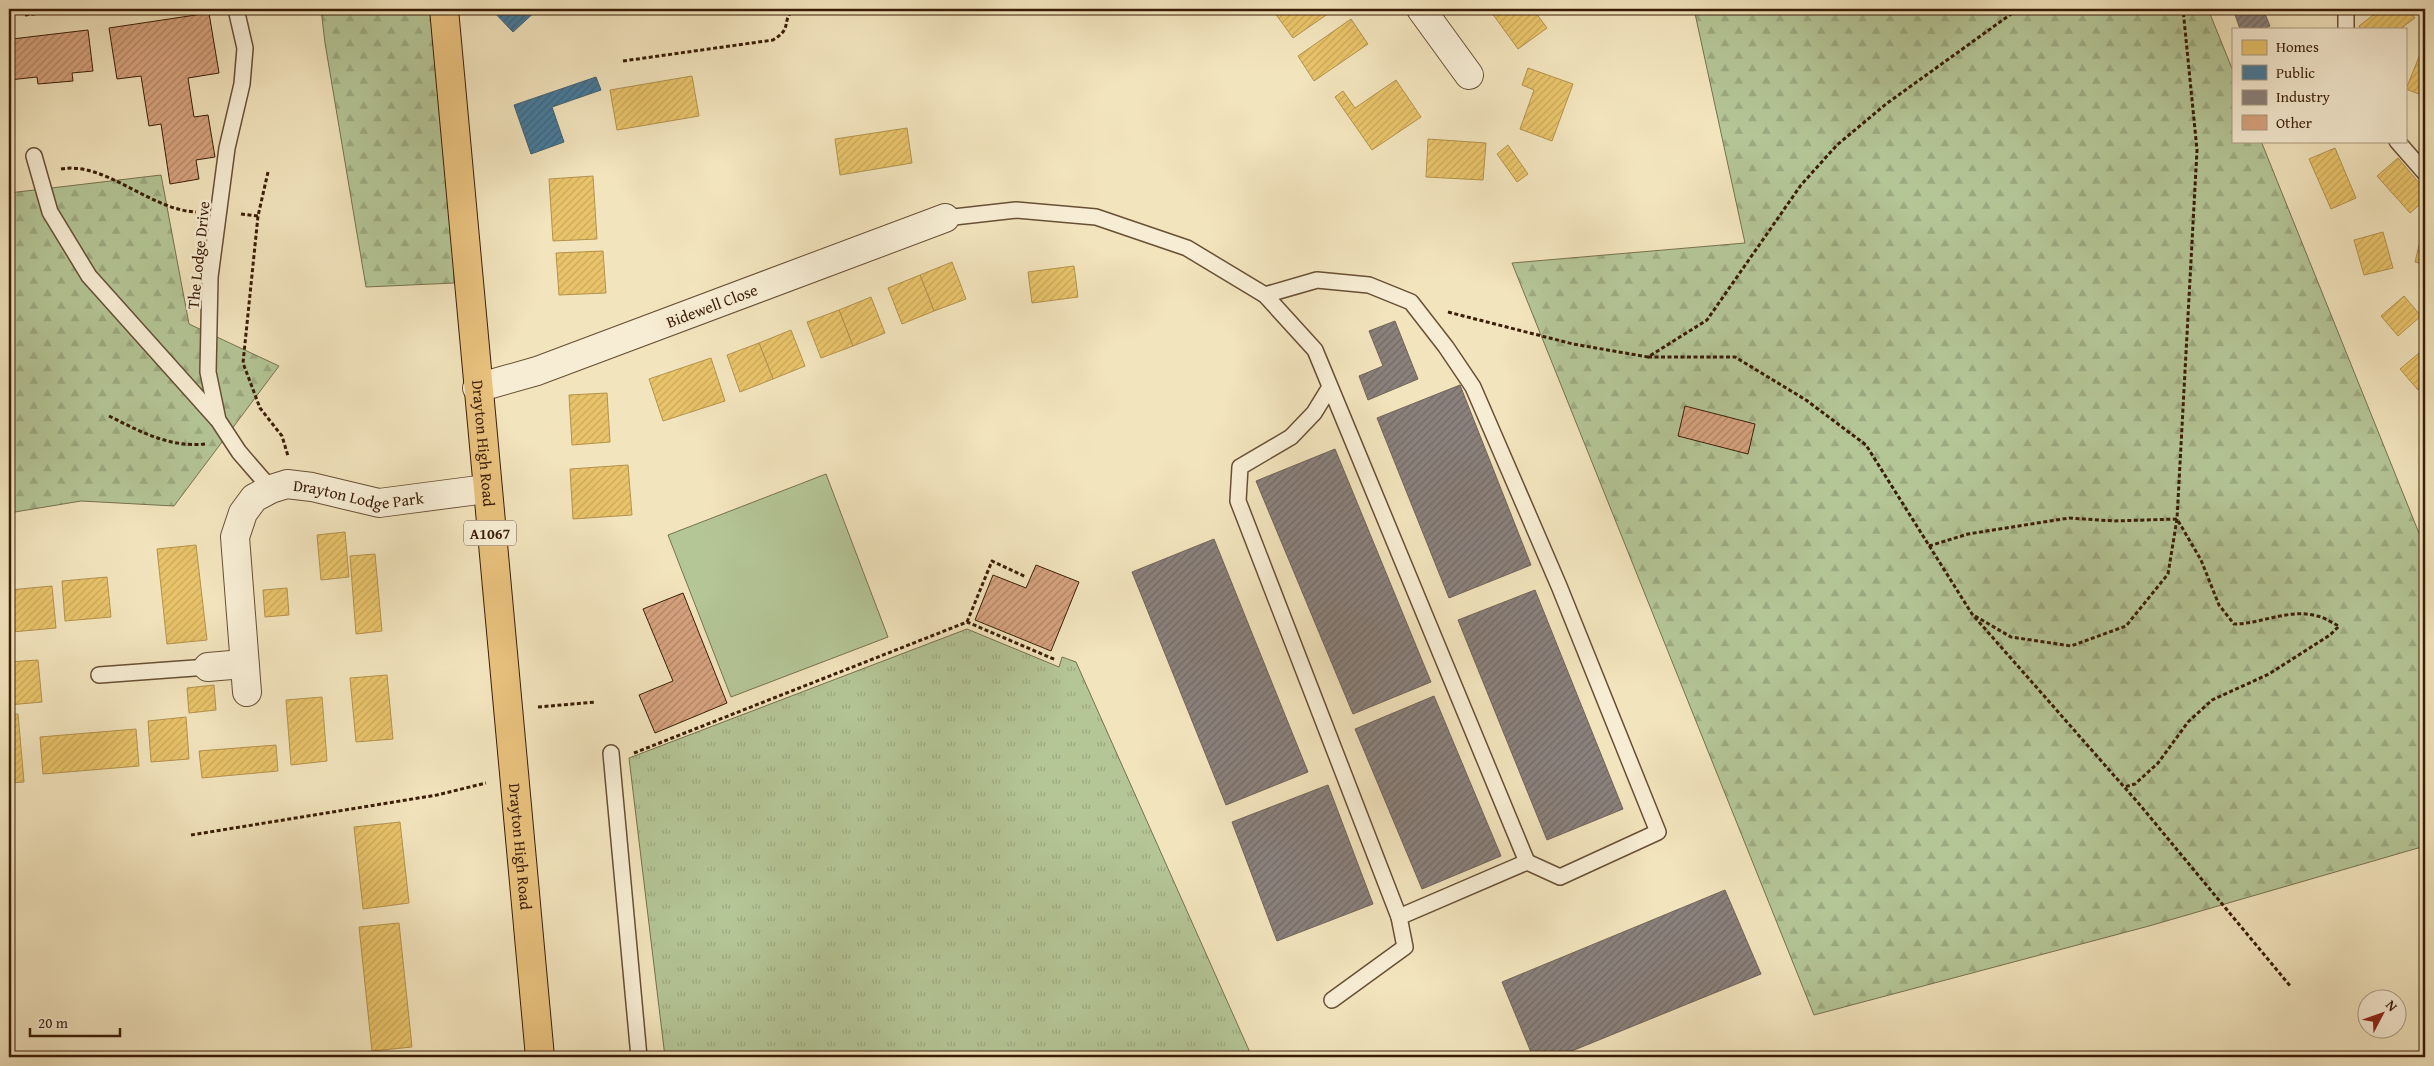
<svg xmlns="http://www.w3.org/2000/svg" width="2434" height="1066" viewBox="0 0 2434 1066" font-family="'Gentium Book Plus',serif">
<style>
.grass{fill:url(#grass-tufts);stroke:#77714e}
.forest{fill:url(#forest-firs);stroke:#77714e}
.pitch{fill:#b4c596;stroke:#77714e}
.homes{fill:url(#homes-hatch);stroke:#b4924c}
.public{fill:url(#public-hatch);stroke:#425f70}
.industry{fill:url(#industry-hatch);stroke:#726359}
.building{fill:url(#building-hatch);stroke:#3a1d06}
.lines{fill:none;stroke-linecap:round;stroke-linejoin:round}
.lane-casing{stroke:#684f34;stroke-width:18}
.street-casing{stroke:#684f34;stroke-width:30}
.primary-casing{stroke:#3a1d06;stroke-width:30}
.path{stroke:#3a1d06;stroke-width:3;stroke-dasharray:4 2.5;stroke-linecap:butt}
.lane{stroke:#f7edd4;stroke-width:15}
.street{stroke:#f7edd4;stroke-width:28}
.primary{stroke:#e9c27e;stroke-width:28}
.labels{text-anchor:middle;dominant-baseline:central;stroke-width:5;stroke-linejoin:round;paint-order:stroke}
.shield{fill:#f7edd4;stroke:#735b44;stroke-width:1}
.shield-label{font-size:15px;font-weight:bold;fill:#3a1d06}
.street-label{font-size:16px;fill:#3a1d06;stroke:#f7edd4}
</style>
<defs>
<pattern id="grass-tufts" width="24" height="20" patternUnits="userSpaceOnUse" patternTransform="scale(1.25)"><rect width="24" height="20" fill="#b4c596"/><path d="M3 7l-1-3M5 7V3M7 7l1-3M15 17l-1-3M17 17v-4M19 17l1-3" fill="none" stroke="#9ca980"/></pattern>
<pattern id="forest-firs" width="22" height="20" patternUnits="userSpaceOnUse" patternTransform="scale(1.25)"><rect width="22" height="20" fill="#b4c596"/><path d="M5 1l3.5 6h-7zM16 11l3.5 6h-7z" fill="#9ca980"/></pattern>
<pattern id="homes-hatch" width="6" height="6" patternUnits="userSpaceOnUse" patternTransform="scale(1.25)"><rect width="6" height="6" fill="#e9c46a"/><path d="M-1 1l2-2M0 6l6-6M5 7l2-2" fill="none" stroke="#c9a85a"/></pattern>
<pattern id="public-hatch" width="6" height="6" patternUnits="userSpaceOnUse" patternTransform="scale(1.25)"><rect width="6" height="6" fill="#457b9d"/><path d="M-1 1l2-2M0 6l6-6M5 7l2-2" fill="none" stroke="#3b647e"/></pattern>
<pattern id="industry-hatch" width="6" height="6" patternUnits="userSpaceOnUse" patternTransform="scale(1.25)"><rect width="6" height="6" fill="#8a817c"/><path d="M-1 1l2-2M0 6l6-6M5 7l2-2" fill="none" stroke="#726964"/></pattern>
<pattern id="building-hatch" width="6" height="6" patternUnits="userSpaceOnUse" patternTransform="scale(1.25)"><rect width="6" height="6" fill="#d7a37f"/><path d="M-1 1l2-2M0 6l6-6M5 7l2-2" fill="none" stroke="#af8466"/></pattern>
</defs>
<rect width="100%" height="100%" fill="#f2e4bd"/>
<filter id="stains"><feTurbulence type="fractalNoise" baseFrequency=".004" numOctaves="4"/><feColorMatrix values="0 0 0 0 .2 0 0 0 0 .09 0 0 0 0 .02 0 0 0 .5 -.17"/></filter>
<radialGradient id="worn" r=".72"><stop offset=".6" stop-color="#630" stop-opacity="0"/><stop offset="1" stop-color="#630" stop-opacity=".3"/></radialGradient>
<path class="grass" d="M967,629L1059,667L1062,657L1076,662L1252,1057H665L629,758Z"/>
<g class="forest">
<path d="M321,9H439L451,114L454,283L366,287L325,43Z"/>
<path d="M1694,9H2208L2233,71V141H2261L2425,548V846L2149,926L1814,1015L1512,263L1745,243Z"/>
<path d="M161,175L189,324L279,366L174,506L81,501L9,513V193Z"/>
</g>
<path class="pitch" d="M826,474L888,637L731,697L668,535Z"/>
<g class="homes">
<path d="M1272,9H1335L1293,38Z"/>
<path d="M1489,9H1533L1547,28L1518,49Z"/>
<path d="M2381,9H2408L2415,18L2400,29H2361L2359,26Z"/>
<path d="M1351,19L1368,44L1314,81L1298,56Z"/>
<path d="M2423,47L2425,48V77L2419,94L2406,89Z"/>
<path d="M1528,68L1573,84L1552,141L1520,129L1534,90L1522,85Z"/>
<path d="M692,76L699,116L617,130L610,90Z"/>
<path d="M1396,80L1421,117L1372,150L1335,97L1343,91L1355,108Z"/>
<path d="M907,128L912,163L840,175L835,139Z"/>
<path d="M1428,139L1486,143L1483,180L1426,177Z"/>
<path d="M1508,145L1528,174L1517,182L1497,154Z"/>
<path d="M2335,148L2356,198L2331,209L2309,159Z"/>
<path d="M2398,158L2425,190V200L2410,213L2377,176Z"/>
<path d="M593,176L597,239L553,241L549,179Z"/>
<path d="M2383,232L2393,268L2364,275L2354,240Z"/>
<path d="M2422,233H2425V265L2415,262Z"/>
<path d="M603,251L606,293L559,295L556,253Z"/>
<path d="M952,262L966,299L934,311L920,275Z"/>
<path d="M1074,266L1078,297L1032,303L1028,272Z"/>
<path d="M920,275L934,311L902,324L888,288Z"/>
<path d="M2404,296L2421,316L2398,336L2381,316Z"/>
<path d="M871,297L885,333L853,346L839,310Z"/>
<path d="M839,310L853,346L821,358L807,322Z"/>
<path d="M791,330L805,366L773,379L759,343Z"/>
<path d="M759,343L773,379L740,392L727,355Z"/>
<path d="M2425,348V384L2418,390L2400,369Z"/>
<path d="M711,358L725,401L663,421L649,379Z"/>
<path d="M607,393L610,442L572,445L569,395Z"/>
<path d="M628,465L632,515L573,519L570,469Z"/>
<path d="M345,532L349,577L321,580L317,535Z"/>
<path d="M196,545L207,640L167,644L157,549Z"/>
<path d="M375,554L382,631L356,634L350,556Z"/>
<path d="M107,577L111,617L65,621L62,581Z"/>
<path d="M52,586L56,628L12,632L9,590Z"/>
<path d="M287,588L289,615L265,617L263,590Z"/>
<path d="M38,660L42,702L9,705V662Z"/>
<path d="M387,675L393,739L356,742L350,678Z"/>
<path d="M214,685L216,710L189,713L187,688Z"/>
<path d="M322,697L327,761L291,765L286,700Z"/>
<path d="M18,714L24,782L9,783V715Z"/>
<path d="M186,717L189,759L151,762L148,721Z"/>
<path d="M136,729L139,766L43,774L40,737Z"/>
<path d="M276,745L278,771L202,778L199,751Z"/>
<path d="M400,822L409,903L363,909L354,827Z"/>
<path d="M399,923L412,1047L372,1051L359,927Z"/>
</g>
<g class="public">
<path d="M491,9H538L513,32Z"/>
<path d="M596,77L601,90L552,107L564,142L531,154L514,105Z"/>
</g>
<g class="industry">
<path d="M2233,9H2263L2270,26L2264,29H2240Z"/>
<path d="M1395,321L1418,379L1368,400L1359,376L1383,366L1369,331Z"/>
<path d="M1460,385L1531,565L1449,598L1377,418Z"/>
<path d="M1335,449L1431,682L1353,714L1256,481Z"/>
<path d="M1214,539L1308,772L1226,805L1132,572Z"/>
<path d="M1535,590L1623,809L1547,840L1458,620Z"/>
<path d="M1434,696L1501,856L1422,889L1355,729Z"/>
<path d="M1328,785L1373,904L1277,941L1232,822Z"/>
<path d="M1725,890L1761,974L1557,1057H1533L1502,982Z"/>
</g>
<g class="building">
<path d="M9,13L12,39L88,30L93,71L72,73L73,81L38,84L37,77L9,80Z"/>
<path d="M209,13L219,73L188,78L194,117L208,115L215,157L196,160L199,179L170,184L161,124L149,126L141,76L117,79L109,28Z"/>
<path d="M1685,406L1755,424L1748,454L1678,436Z"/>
<path d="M1036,565L1079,582L1051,651L975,620L993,575L1026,588Z"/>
<path d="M683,593L727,703L655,733L639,695L673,681L643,609Z"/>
</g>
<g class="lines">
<defs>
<g id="lane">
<path d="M236,9L245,48L242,84L227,148L210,277L208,372L218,420L239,452L271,489"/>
<path d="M2346,9V29"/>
<path d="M2397,141L2425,173"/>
<path d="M34,156L50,212L89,276L217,419"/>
<path d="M945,218L1016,210L1096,217L1187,248L1265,295L1315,350L1527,862L1399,917L1238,501L1240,467L1291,437L1314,413L1330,387"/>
<path d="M1265,295L1317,280L1369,285L1411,302L1446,347L1473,387L1528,514L1559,586L1658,832L1560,877L1527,862"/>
<path d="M99,675L208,667"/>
<path d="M611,753L639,1057"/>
<path d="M1332,1000L1405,947L1399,917"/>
</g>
<g id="street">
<path d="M1421,9L1469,75"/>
<path id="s1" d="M477,388L537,371L945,218"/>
<path d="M208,667L243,664"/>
<path id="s2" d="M247,692L235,537L243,513L254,498L271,489L287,484L312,487L379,503L486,489"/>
</g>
<g id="primary">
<path id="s3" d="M444,9L540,1057"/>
</g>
</defs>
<use href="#lane" class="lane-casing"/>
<use href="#street" class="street-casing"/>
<use href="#primary" class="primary-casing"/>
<g class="path">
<path d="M25,15L75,9"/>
<path d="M623,61L773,40C793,28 781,23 793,9"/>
<path d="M61,169C105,161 150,210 196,212"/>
<path d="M268,172L258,216L243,363L260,408L282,436L288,456"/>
<path d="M241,214L258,216"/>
<path d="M1448,312L1573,344L1648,357L1707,320L1801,185L1837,145L1886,104L2018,9"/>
<path d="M1648,357H1735L1806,400L1866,445L1972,614L2140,805L2291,987"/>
<path d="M109,416C139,431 170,448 205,444"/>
<path d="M1929,546L1968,534L2069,518L2114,521L2177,519L2201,560L2219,605L2234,624C2261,624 2289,608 2317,616C2324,617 2332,623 2339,626L2330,635L2269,674L2212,700L2188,722L2158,763L2135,784L2124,787"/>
<path d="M1975,616L2011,637L2071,646L2126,626L2168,574L2177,519L2197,150L2183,9"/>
<path d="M967,622L992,561L1026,577"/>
<path d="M538,707L596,702"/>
<path d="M634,753L967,622L1056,660"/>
<path d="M191,835L437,795L486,783"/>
</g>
<use href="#lane" class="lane"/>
<use href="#street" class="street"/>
<use href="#primary" class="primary"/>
</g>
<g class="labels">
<rect class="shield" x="464" y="520.5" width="52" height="25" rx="4"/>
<g class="shield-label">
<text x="490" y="533">A1067</text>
</g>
<g class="street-label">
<text transform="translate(198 255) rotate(-84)">The Lodge Drive</text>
<text stroke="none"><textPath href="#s1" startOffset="249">Bidewell Close</textPath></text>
<text stroke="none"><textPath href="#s3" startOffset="436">Drayton High Road</textPath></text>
<text stroke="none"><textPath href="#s2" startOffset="308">Drayton Lodge Park</textPath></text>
<text stroke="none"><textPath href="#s3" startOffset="841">Drayton High Road</textPath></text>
</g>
</g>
<rect width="2434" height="1066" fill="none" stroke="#f2e4bd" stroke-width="30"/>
<rect x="10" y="10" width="2414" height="1046" fill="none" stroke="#3a1d06" stroke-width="2.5"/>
<rect x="15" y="15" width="2404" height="1036" fill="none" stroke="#3a1d06"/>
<rect x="2232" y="28" width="175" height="115" fill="#f7edd4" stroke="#ab9a82"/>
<rect x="2242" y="40" width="25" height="15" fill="#e9c46a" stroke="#ab9a82"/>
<text x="2276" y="52" font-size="15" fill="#3a1d06">Homes</text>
<rect x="2242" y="65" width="25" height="15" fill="#457b9d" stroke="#ab9a82"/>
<text x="2276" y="78" font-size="15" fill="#3a1d06">Public</text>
<rect x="2242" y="90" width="25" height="15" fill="#8a817c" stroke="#ab9a82"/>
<text x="2276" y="102" font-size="15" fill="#3a1d06">Industry</text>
<rect x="2242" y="115" width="25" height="15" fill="#d7a37f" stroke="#ab9a82"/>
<text x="2276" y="128" font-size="15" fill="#3a1d06">Other</text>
<g transform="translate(2382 1014) rotate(49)"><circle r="24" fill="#f7edd4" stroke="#ab9a82"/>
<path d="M0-4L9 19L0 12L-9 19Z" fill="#8f2418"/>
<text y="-8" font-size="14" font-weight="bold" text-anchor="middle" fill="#3a1d06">N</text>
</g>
<path d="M30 1028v8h90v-8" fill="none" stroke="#3a1d06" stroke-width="2.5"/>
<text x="38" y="1028" font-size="15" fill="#3a1d06" stroke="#f7edd4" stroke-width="4" paint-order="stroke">20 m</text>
<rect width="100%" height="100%" filter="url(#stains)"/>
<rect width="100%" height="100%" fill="url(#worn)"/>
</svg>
